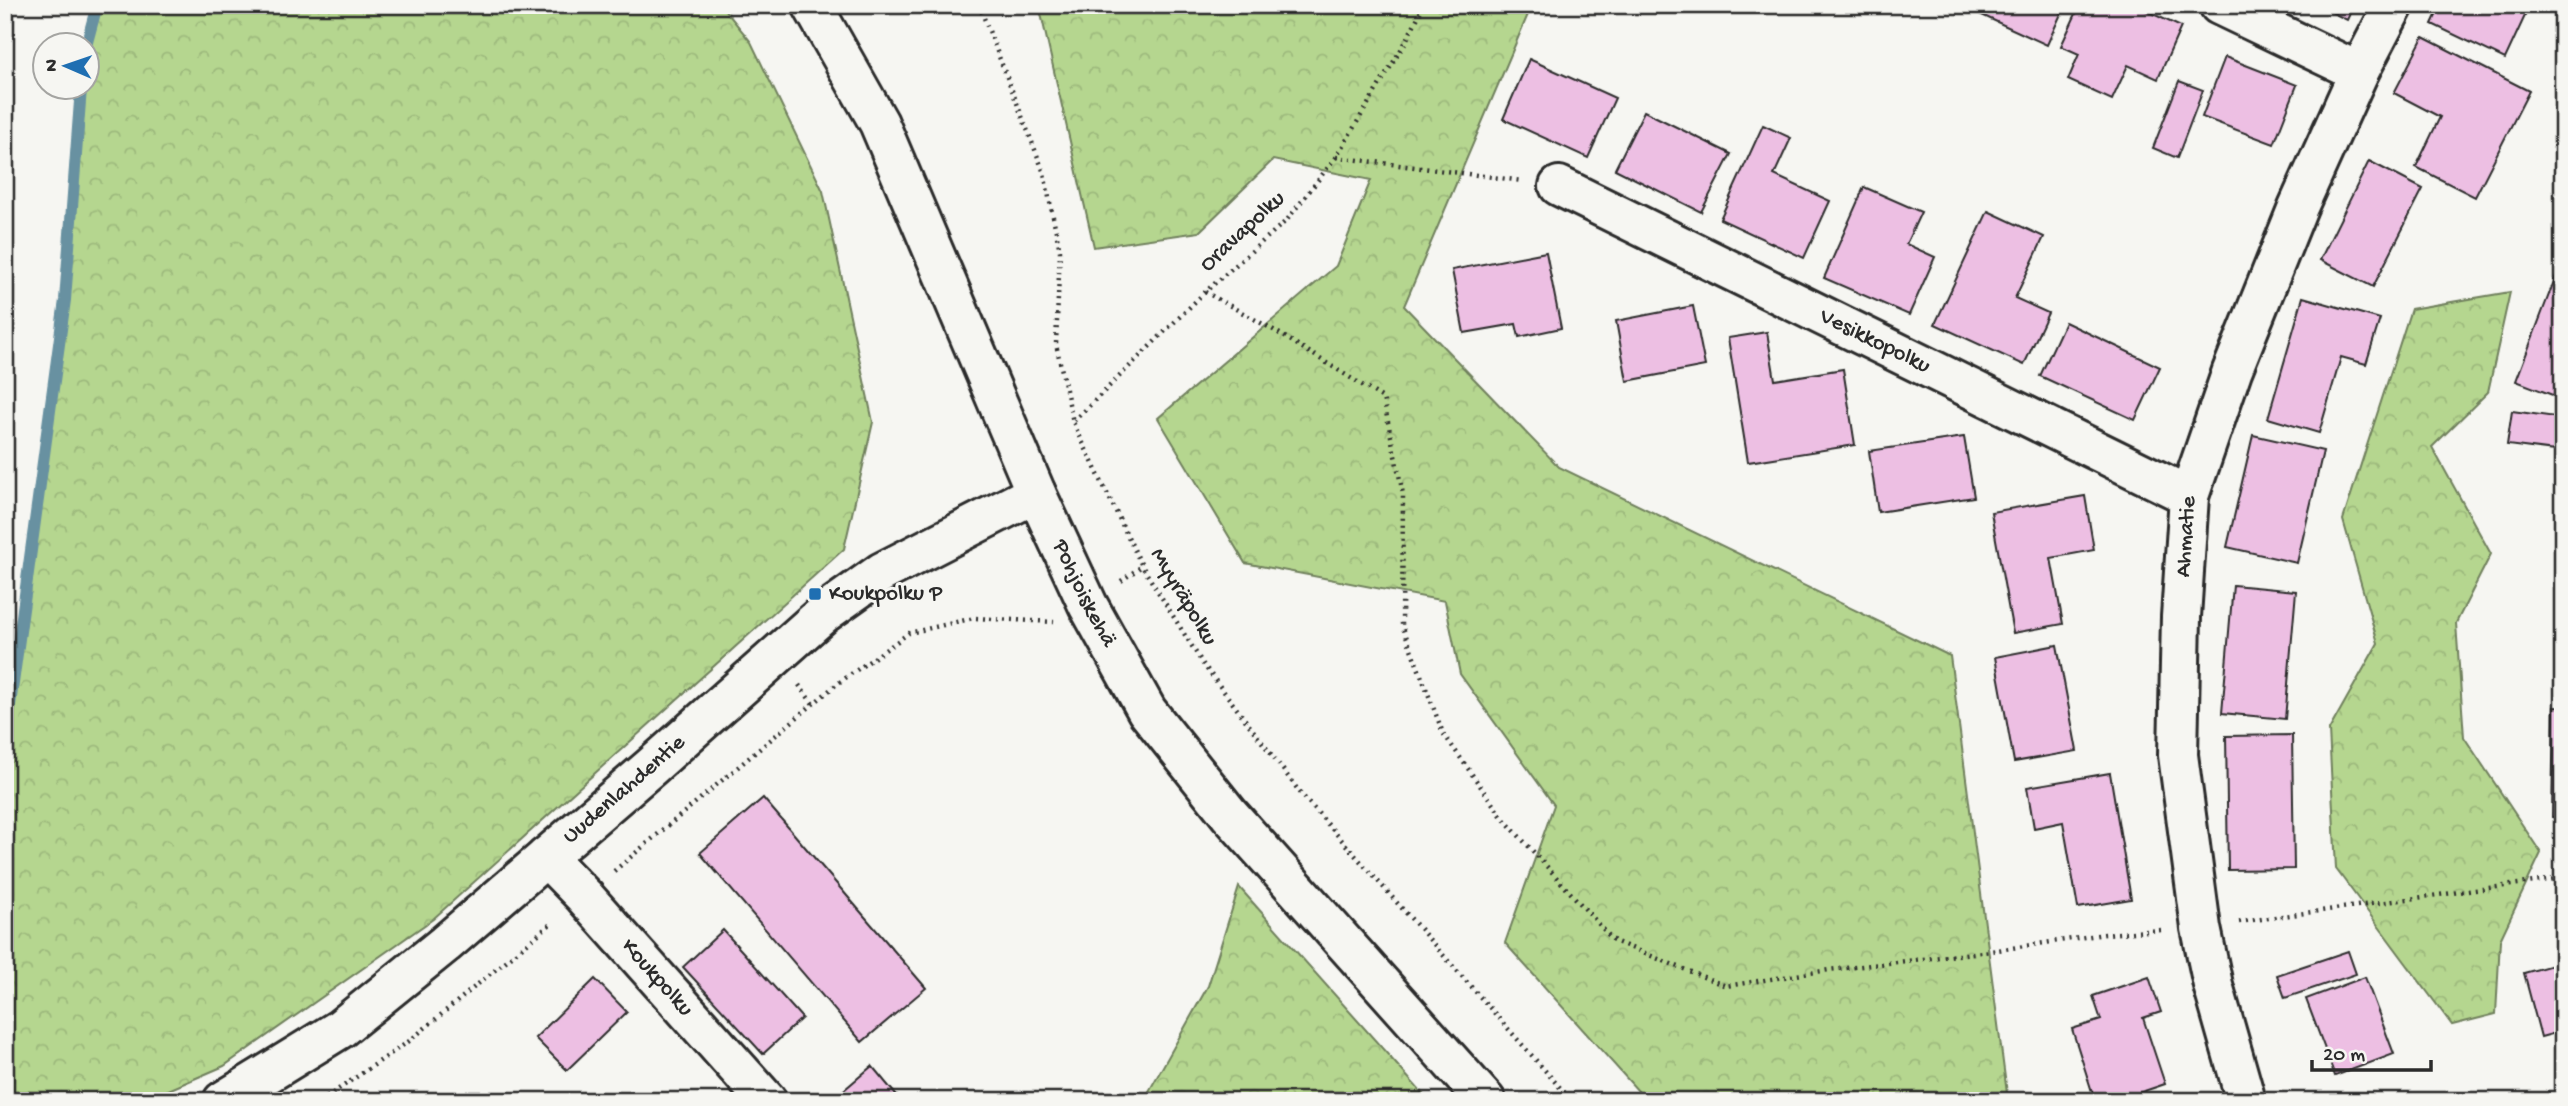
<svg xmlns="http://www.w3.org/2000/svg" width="2568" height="1106" viewBox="0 0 2568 1106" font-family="'Gochi Hand',sans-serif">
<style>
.forest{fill:url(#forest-crowns);stroke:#70805d;stroke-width:2}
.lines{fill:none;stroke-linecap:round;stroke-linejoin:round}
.stream{stroke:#6791a1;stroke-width:12}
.building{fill:#edbfe3;stroke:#2b2b2b;stroke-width:2}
.minor-casing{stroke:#2b2b2b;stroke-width:44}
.major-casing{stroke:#2b2b2b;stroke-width:44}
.path{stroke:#2b2b2b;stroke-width:4.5;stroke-dasharray:2 5;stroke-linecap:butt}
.minor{stroke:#f6f6f2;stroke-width:38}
.major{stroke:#f6f6f2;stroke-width:38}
.poi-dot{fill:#1f6fb2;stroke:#f6f6f2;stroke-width:2.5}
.labels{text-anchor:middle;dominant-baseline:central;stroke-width:6;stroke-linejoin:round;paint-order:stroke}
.street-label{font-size:23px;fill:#2b2b2b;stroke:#f6f6f2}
.poi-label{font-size:23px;fill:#2b2b2b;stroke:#f6f6f2;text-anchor:start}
</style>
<defs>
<pattern id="forest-crowns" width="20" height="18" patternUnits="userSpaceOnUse" patternTransform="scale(1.75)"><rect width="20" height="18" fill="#b5d68f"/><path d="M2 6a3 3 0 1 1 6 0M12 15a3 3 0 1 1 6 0" fill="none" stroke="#9cb87c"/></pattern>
</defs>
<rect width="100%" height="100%" fill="#f6f6f2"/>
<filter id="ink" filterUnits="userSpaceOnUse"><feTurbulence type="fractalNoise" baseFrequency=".0143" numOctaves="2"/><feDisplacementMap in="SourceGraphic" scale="14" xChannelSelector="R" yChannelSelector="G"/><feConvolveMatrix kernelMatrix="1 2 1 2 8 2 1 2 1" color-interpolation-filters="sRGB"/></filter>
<g filter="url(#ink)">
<g class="forest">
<path d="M97,5H721L751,42L823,191L873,422L844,549L433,919L224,1066L143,1101H5V742L65,300L81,88H88L86,45Z"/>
<path d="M1039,5H1532L1404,306L1559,467L1950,656L2008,1101H1647L1505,943L1554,805L1460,674L1445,601L1245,563L1158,418L1336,266L1371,180L1273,160L1199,232L1094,247Z"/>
<path d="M2510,292L2488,392L2432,447L2491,554L2456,623L2464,737L2541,853L2500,940L2496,1014L2452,1025L2336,869L2329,730L2378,643L2343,520L2411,309Z"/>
<path d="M1239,887L1429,1101H1155L1148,1093L1208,986Z"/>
</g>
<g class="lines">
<g class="stream">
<path d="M86,46L97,5"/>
<path d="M5,742L65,300L81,88"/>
</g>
</g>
<g class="building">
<path d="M1960,5H2065L2047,45Z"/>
<path d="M2080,5H2134L2181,27L2158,79L2128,65L2112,100L2068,80L2079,54L2061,46Z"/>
<path d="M2317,5H2354L2347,20Z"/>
<path d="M2441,5H2530L2505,59L2432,24Z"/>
<path d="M2423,37L2529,91L2475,197L2416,167L2440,117L2394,93Z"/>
<path d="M2225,57L2297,85L2274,144L2202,117Z"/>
<path d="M1529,59L1615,98L1588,158L1503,119Z"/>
<path d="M2179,81L2203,90L2177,158L2153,148Z"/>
<path d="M1644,111L1731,154L1701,212L1615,169Z"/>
<path d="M1763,125L1791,138L1774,175L1830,201L1804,258L1720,219Z"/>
<path d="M2369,161L2423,189L2373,287L2320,260Z"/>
<path d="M1864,187L1921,212L1906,244L1935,257L1909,315L1824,278Z"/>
<path d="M1988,211L2044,237L2015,298L2048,313L2024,365L1935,324Z"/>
<path d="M1546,252L1561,328L1519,337L1516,324L1464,333L1452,270Z"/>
<path d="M2556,276L2563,279V399L2516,381Z"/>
<path d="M2303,297L2380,319L2366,364L2341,357L2319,433L2268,418Z"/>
<path d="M1693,306L1705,366L1627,381L1616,321Z"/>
<path d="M2065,322L2160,367L2135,420L2040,376Z"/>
<path d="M1767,332L1775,380L1843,369L1855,445L1748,462L1728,338Z"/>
<path d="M2512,411L2563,418V452L2507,445Z"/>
<path d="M2253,435L2323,451L2297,563L2227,547Z"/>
<path d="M1964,437L1974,497L1878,512L1869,451Z"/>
<path d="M2085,496L2094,550L2051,558L2063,624L2013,633L1991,512Z"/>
<path d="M2233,585L2296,591L2285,719L2222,713Z"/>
<path d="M2057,645L2077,751L2014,762L1995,657Z"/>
<path d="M2554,707L2563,708V818L2552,817Z"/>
<path d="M2292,735L2294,869L2228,870L2226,736Z"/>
<path d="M2110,773L2131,899L2078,908L2063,822L2034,828L2027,787Z"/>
<path d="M763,798L926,988L862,1042L700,853Z"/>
<path d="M723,930L802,1018L763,1054L683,967Z"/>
<path d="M2348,951L2356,974L2285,998L2277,975Z"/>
<path d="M2563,962V1031L2541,1037L2524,973Z"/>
<path d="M2149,977L2161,1012L2143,1018L2165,1084L2115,1101H2095L2072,1029L2101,1020L2093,996Z"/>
<path d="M2365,977L2394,1054L2335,1076L2306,999Z"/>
<path d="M595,979L627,1012L567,1070L535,1038Z"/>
<path d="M872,1066L901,1101H831Z"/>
</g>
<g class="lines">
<defs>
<g id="minor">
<path d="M2219,5L2359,72"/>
<path id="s1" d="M1559,186L2189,496"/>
<path id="s2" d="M546,857L584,896L767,1101"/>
<path id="s3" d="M223,1101L340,1029L445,944L651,767L823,614L882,572L1036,493"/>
<path id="s4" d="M2246,1101L2213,985L2201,928L2178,755L2181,617L2189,496L2232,371L2298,207L2359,72L2394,5"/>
</g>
<g id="major">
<path id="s5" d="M812,5L879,123L1036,493L1088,605L1147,711L1229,814L1486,1101"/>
</g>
</defs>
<use href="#minor" class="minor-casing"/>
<use href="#major" class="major-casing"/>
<g class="path">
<path d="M979,5L1044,173L1060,251L1056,344L1073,422L1142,566L1203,664L1302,795L1572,1101"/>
<path d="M1336,157L1523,181"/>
<path d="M1205,292L1272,329L1383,398L1403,494L1402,625L1443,733L1502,817L1614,941L1726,986L1829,970L1991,951L2105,934L2161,930"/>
<path d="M1074,421L1205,292L1287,220L1336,157L1405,43L1424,5"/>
<path d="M1121,581L1142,566"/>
<path d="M799,685L813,704"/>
<path d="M614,871L837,684L909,633L974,618L1054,622"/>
<path d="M2239,922L2563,878"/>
<path d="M321,1101L408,1042L553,922"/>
</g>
<use href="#minor" class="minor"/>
<use href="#major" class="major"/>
</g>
</g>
<rect class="poi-dot" x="808" y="587" width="14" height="14" rx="3.5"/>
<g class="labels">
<g class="street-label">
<text transform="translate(1243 232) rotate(-43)">Oravapolku</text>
<text stroke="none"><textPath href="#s1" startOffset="352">Vesikkopolku</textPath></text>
<text stroke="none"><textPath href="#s4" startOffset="572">Ahmatie</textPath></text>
<text stroke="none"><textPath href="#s5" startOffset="649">Pohjoiskehä</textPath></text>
<text transform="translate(1183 597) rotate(59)">Myyräpolku</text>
<text stroke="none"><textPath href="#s3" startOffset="509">Uudenlahdentie</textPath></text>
<text stroke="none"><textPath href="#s2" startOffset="164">Koukpolku</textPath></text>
</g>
<g class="poi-label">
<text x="829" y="594">Koukpolku P</text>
</g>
</g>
<rect width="2568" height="1106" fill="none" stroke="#f6f6f2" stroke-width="28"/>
<rect x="14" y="14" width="2540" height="1078" fill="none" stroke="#2b2b2b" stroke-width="2.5" filter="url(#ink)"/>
<g transform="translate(66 66) rotate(272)"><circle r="33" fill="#f6f6f2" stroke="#a5a5a2" stroke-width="2"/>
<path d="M0-5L12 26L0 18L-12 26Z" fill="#1f6fb2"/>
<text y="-10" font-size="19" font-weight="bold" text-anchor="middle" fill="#2b2b2b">N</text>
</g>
<path d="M2312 1060v10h119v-10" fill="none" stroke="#2b2b2b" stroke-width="3.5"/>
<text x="2323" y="1060" font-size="21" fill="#2b2b2b" stroke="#f6f6f2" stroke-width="5" paint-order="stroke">20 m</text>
</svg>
